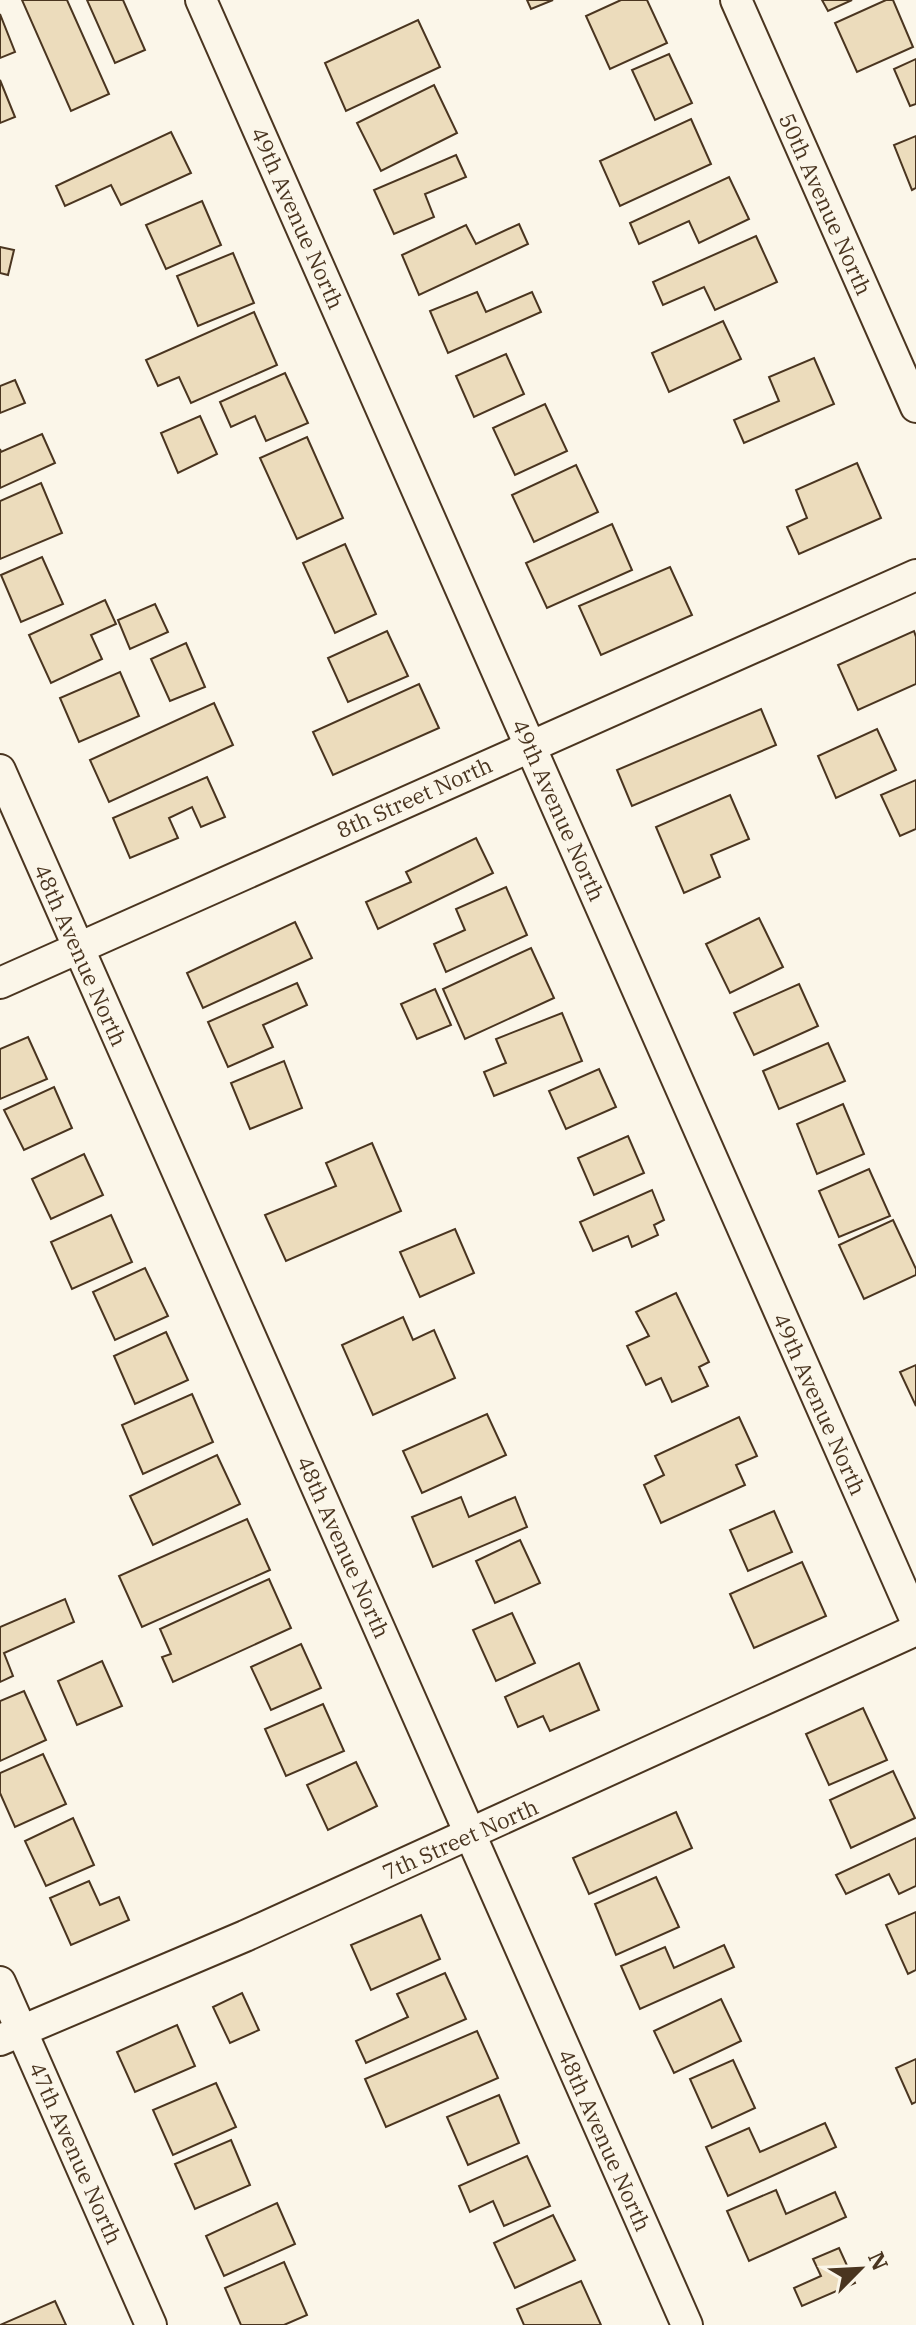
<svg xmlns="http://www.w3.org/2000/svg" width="916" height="2325" viewBox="0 0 916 2325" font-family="'IBM Plex Serif',serif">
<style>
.building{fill:#ecdcbc;stroke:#4a3520;stroke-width:2}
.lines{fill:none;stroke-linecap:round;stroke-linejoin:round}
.street-casing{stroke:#4a3520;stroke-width:34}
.street{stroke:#fbf6e9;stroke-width:30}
.labels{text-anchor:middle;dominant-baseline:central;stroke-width:6;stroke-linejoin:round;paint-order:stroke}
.street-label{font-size:22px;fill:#4a3520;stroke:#fbf6e9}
</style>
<rect width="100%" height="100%" fill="#fbf6e9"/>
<g class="building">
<path d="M22,0H67L109,94L71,111Z"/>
<path d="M87,0H123L145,50L115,63Z"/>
<path d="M527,0H553L531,9Z"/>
<path d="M621,0H647L667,43L610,69L586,16Z"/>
<path d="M822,0H852L828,11Z"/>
<path d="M886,0H893L913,47L857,72L835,23Z"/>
<path d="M0,14L15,52L0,58Z"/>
<path d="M418,20L440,67L346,111L325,63Z"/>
<path d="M669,54L692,103L655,120L632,70Z"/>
<path d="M916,59V104L910,106L894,69Z"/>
<path d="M0,80L15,117L0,123Z"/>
<path d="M434,85L457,133L381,171L357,123Z"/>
<path d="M691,119L711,164L620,206L600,161Z"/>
<path d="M171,132L191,173L121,205L111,185L65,206L56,186Z"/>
<path d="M916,136V188L912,190L894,145Z"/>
<path d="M456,155L466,177L425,194L434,217L394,234L374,190Z"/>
<path d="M729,177L749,219L699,243L689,221L639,244L630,223Z"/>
<path d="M202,201L221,245L166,269L146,225Z"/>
<path d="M519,224L528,244L419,295L402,255L466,225L476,244Z"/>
<path d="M756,236L777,282L715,310L704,287L663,305L653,282Z"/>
<path d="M0,247L14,250L8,275L0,273Z"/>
<path d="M233,253L254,303L198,326L177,276Z"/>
<path d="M477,292L486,312L532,292L541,312L448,353L430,311Z"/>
<path d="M254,312L277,365L191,403L179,377L158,386L146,360Z"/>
<path d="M723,321L741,359L669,392L652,353Z"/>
<path d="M506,354L524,394L474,417L456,376Z"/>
<path d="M814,358L834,404L744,443L734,420L779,401L769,377Z"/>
<path d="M285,373L308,423L266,441L255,416L231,427L220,402Z"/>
<path d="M15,380L25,403L0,413V386Z"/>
<path d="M545,404L567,451L515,475L493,428Z"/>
<path d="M200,416L217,454L178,473L161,433Z"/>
<path d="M42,434L55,463L0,488V449L1,452Z"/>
<path d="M307,437L343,518L297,539L260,458Z"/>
<path d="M857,463L881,518L799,554L787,527L807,518L796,490Z"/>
<path d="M576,465L598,512L534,542L512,495Z"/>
<path d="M41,483L62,533L0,559V501Z"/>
<path d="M612,524L632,570L547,608L526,563Z"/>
<path d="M345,544L376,614L335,633L303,563Z"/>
<path d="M42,557L63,604L21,622L1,575Z"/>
<path d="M670,567L692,615L601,655L579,606Z"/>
<path d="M105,600L116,624L91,635L102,659L51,683L29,635Z"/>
<path d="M155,604L168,632L130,649L118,620Z"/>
<path d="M387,631L408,676L348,702L328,658Z"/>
<path d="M914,631L916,637V684L858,710L838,665Z"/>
<path d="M186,643L205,687L170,701L151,659Z"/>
<path d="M120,672L139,716L79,742L60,698Z"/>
<path d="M419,684L439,728L333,775L313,732Z"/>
<path d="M214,703L233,745L109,802L90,760Z"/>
<path d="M761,709L776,745L632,806L617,770Z"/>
<path d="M877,729L896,770L836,798L818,756Z"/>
<path d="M207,777L225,817L201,827L192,807L169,818L178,838L130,858L113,818Z"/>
<path d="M916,780V829L900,836L881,795Z"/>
<path d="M730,795L749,839L711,855L720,877L684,893L656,827Z"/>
<path d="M476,838L493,873L378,929L366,902L411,882L406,872Z"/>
<path d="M506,887L527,935L446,972L434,944L465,930L456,909Z"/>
<path d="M759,918L783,967L730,993L706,944Z"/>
<path d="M295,922L312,958L203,1008L187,973Z"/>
<path d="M531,948L554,998L465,1039L443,989Z"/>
<path d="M297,983L307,1005L263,1025L273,1047L228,1067L208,1022Z"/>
<path d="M799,984L818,1026L754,1055L734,1013Z"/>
<path d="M435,989L451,1025L417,1039L401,1004Z"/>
<path d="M562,1013L582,1061L494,1096L484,1072L506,1063L496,1039Z"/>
<path d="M28,1037L47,1079L0,1099V1049Z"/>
<path d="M828,1043L845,1081L779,1109L763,1071Z"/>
<path d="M284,1061L302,1108L250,1129L231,1083Z"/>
<path d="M599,1069L616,1107L566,1129L549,1091Z"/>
<path d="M54,1087L72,1128L24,1150L4,1110Z"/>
<path d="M843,1104L864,1154L817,1174L797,1124Z"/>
<path d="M628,1136L644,1173L594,1195L578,1158Z"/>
<path d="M372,1143L401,1211L286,1261L265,1215L336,1186L326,1163Z"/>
<path d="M84,1154L103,1195L51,1219L32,1179Z"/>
<path d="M869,1169L890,1216L839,1237L819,1191Z"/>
<path d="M652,1190L664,1220L654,1225L658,1235L632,1247L628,1236L593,1251L580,1222Z"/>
<path d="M111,1215L132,1262L72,1289L51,1242Z"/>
<path d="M893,1220L916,1269V1275L864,1299L839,1245Z"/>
<path d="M455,1229L474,1273L420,1297L400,1252Z"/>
<path d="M145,1268L168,1316L115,1340L93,1292Z"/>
<path d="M676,1293L709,1362L699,1367L708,1386L672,1402L661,1378L646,1385L627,1346L649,1336L636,1312Z"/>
<path d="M403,1317L413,1340L434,1330L455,1378L373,1415L342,1345Z"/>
<path d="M166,1332L188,1380L135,1404L114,1356Z"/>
<path d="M916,1365V1406L900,1372Z"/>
<path d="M192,1394L213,1442L143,1474L122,1425Z"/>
<path d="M487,1414L506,1455L422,1493L403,1451Z"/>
<path d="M739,1417L757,1456L736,1465L745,1485L661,1523L644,1485L664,1475L655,1456Z"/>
<path d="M217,1455L240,1504L153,1545L130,1496Z"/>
<path d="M461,1497L469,1517L515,1497L527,1527L433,1567L412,1517Z"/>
<path d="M774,1511L792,1552L748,1571L730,1530Z"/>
<path d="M247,1519L270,1570L142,1627L119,1576Z"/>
<path d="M520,1540L540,1583L495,1603L476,1561Z"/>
<path d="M802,1562L826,1616L754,1648L730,1594Z"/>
<path d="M269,1579L291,1628L173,1682L162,1657L171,1654L160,1629Z"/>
<path d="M65,1599L74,1622L4,1653L13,1676L0,1682V1627Z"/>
<path d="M512,1613L535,1663L496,1681L473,1630Z"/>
<path d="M301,1644L321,1688L271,1710L251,1667Z"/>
<path d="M102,1661L122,1706L77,1725L58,1681Z"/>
<path d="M579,1663L599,1710L550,1731L543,1716L518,1727L505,1697Z"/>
<path d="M24,1691L46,1740L0,1761V1701Z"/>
<path d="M323,1704L344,1751L286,1776L265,1729Z"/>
<path d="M863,1708L887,1760L829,1785L806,1734Z"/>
<path d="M43,1754L66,1804L15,1827L0,1793V1773Z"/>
<path d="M356,1762L377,1806L328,1830L307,1785Z"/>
<path d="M893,1771L915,1818L851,1848L830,1800Z"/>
<path d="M676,1812L692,1848L589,1894L573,1858Z"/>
<path d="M73,1818L94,1865L46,1886L25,1841Z"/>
<path d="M916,1838V1886L899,1894L889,1874L846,1894L836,1875Z"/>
<path d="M656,1877L679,1927L616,1955L595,1904Z"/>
<path d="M89,1881L100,1905L119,1897L129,1920L71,1945L50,1898Z"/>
<path d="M916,1912V1970L908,1974L886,1925Z"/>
<path d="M421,1915L440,1959L371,1990L351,1945Z"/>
<path d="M724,1945L734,1967L640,2009L621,1966L665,1947L674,1968Z"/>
<path d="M445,1973L466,2019L366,2063L356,2041L408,2017L397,1994Z"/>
<path d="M242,1993L259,2030L230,2043L213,2007Z"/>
<path d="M721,1999L741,2041L674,2073L654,2031Z"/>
<path d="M177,2025L195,2066L135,2092L117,2052Z"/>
<path d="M477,2031L498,2078L386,2127L365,2079Z"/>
<path d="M916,2059V2102L912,2104L896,2068Z"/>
<path d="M733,2060L755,2108L712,2128L690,2079Z"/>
<path d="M216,2083L236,2127L173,2155L153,2110Z"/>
<path d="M499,2095L519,2143L468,2165L447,2117Z"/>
<path d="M825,2123L836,2147L728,2196L706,2147L749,2128L760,2152Z"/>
<path d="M231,2140L250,2185L195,2209L175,2164Z"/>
<path d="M527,2156L550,2206L504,2226L493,2201L470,2212L459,2186Z"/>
<path d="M776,2190L786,2214L835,2192L846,2217L749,2261L727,2211Z"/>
<path d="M277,2203L295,2244L224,2276L206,2236Z"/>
<path d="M553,2215L575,2260L515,2288L494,2243Z"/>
<path d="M839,2248L855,2283L802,2306L794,2288L821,2276L813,2259Z"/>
<path d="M284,2262L307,2315L284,2325H241L225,2288Z"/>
<path d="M581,2281L601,2325H524L517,2309Z"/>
<path d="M55,2301L66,2325H0Z"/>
</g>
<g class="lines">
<defs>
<g id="street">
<path d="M201,0L916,1621"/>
<path d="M736,0L916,407"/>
<path d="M0,770L687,2325"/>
<path d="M0,983L916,575"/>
<path d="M0,1982L151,2325"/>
<path d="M0,2040L245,1936L916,1630"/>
</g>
</defs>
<use href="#street" class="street-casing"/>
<use href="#street" class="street"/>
</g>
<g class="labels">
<g class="street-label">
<text transform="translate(826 204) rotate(66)">50th Avenue North</text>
<text transform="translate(298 218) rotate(66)">49th Avenue North</text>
<text transform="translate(414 797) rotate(-24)">8th Street North</text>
<text transform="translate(559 810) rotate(66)">49th Avenue North</text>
<text transform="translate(81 955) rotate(66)">48th Avenue North</text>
<text transform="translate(820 1404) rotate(66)">49th Avenue North</text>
<text transform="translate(344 1547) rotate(66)">48th Avenue North</text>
<text transform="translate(460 1839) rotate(-24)">7th Street North</text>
<text transform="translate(605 2140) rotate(66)">48th Avenue North</text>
<text transform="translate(76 2153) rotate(66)">47th Avenue North</text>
</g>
</g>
<g transform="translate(860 2269) rotate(66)" stroke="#fbf6e9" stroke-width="6" paint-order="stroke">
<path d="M0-6L14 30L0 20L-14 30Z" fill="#4a3520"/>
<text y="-12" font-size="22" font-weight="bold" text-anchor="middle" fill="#4a3520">N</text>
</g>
</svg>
